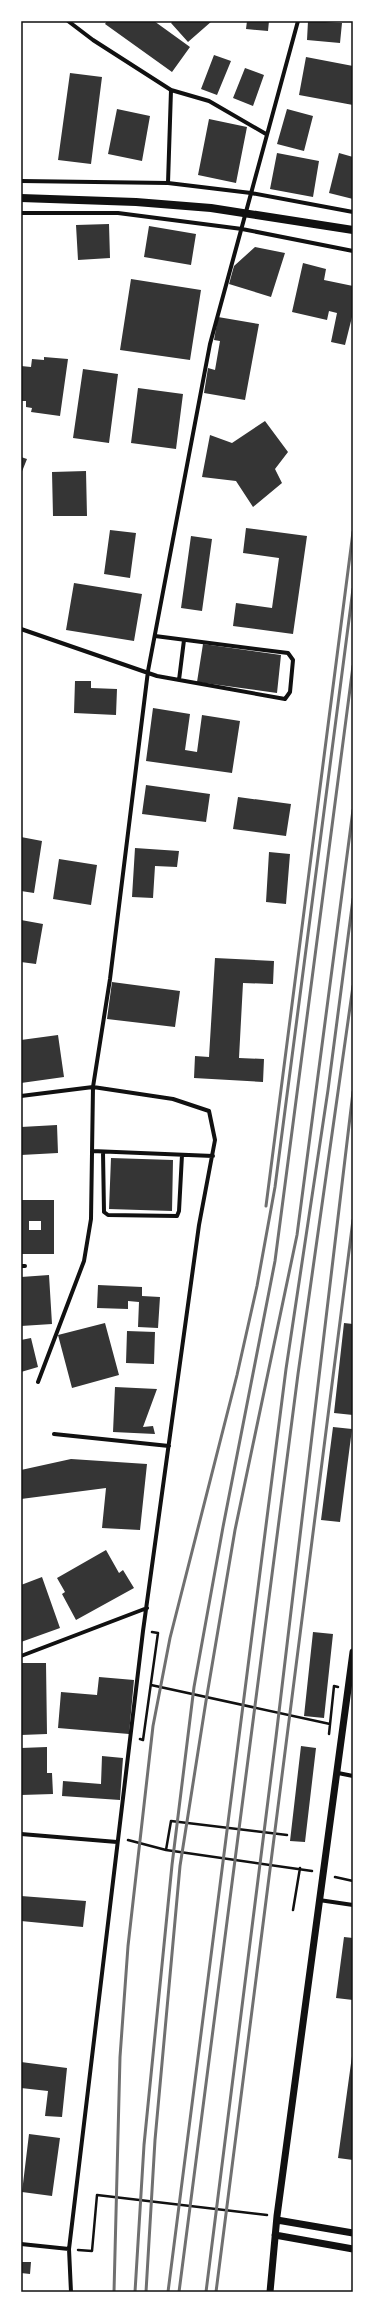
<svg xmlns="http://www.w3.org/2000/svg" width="374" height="2313" font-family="Manrope,sans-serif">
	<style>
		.building { fill: #353535; fill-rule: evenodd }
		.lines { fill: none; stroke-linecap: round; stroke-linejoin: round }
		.path { stroke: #111; stroke-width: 2.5 }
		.minor { stroke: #111; stroke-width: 4 }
		.tertiary { stroke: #111; stroke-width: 7 }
		.secondary { stroke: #111; stroke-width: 8 }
		.rail { stroke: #707070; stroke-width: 3 }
		.neatline { fill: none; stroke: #111; stroke-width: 1.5 }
	</style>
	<rect width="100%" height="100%" fill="#fff"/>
	<path class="building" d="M107,21H154L190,47L172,72L105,24Z
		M173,21H212L188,42L171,23Z
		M247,21H269L268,31L246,29Z
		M308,21L342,23L340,43L307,40Z
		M214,55L231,61L217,95L201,89Z
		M306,57L353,66V105L299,95Z
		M245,68L264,75L253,106L233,98Z
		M70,73L102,77L91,164L58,160Z
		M117,109L150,116L142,161L108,154Z
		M287,109L313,116L304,151L277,144Z
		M209,119L247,127L236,183L198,175Z
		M277,153L319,161L313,197L270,189Z
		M339,153L353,157V199L329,193Z
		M109,224L110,258L78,260L76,225Z
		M149,226L196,234L191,265L144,257Z
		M255,247L285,253L271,297L229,284L234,266Z
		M303,263L326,269L324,280L353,286V313L345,345L331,342L337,313L329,311L327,320L292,312Z
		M131,279L201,290L190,360L120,350Z
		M218,317L259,324L245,400L204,393L208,368L215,370L220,341L214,340Z
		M44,357L68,359L60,416L31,412L32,408L26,407V401H21V366L31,367L32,359L44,360Z
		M83,369L118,374L109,443L73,438Z
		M138,388L183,394L176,449L131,443Z
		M265,421L288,452L275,469L282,483L253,507L236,481L202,477L210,435L232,443Z
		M21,457L27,459L21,474Z
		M86,471L87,516H53L52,472Z
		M246,528L307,536L293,634L233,626L236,603L272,608L279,558L243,553Z
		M110,530L136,533L130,578L104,574Z
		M191,536L212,539L202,611L181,608Z
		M74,583L142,594L134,641L66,630Z
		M203,644L281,655L277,693L197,682Z
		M75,681H91V688L117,689L116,715L74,713Z
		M153,708L190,714L185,750L197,752L202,715L240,721L232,773L146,761Z
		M146,785L210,794L206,822L142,814Z
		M238,797L291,804L286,836L233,829Z
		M21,837L42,841L34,893L21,891Z
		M135,848L179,851L177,867L155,866L153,898L132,897Z
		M269,852L290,854L286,904L266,902Z
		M59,859L97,865L91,905L53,899Z
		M21,920L43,924L36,964L21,962Z
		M215,958L274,961L273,984L243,983L239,1058L264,1059L263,1082L194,1078L195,1056L209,1057Z
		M112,982L180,991L175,1027L107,1019Z
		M58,1035L64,1077L21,1083V1040Z
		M57,1125L58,1153L21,1155V1127Z
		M111,1158L173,1160L172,1211L109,1209Z
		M21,1200H54V1254H21ZM29,1221H41V1230H29Z
		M49,1275L52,1324L21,1326V1277Z
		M98,1285L142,1287V1296L160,1297L158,1328L138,1327L139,1302L128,1301V1309L97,1308Z
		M105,1323L119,1375L72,1388L58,1335Z
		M344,1323L353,1324V1415L334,1413Z
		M127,1331L155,1332L154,1364L126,1363Z
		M31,1338L38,1367L21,1372V1340Z
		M115,1387L157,1389L143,1427L153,1426L155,1434L113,1432Z
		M333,1427L352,1429L340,1522L321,1520Z
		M71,1459L147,1464L140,1530L102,1528L106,1488L21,1499V1470Z
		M106,1550L119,1573L123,1570L134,1588L76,1620L62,1594L65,1592L57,1578Z
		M42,1577L60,1628L21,1642V1585Z
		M313,1632L333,1634L324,1718L304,1716Z
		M21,1663H46L47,1734L21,1735Z
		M99,1677L134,1680L129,1734L58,1728L61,1692L97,1695Z
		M301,1746L316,1748L305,1842L290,1841Z
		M47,1747V1773H52L53,1794L21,1795V1748Z
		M102,1756L123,1758L120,1800L62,1796L63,1781L101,1784Z
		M21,1896L86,1901L83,1927L21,1921Z
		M344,1937L353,1938V2000L336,1998Z
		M352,2056H353V2160L338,2158Z
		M21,2062L67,2068L62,2117L45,2116L48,2091L21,2088Z
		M29,2134L60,2138L52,2196L22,2192Z
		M21,2262H31L30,2274L21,2273Z"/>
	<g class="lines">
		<path class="path" d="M151,1685L330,1724
			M329,1734L334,1686L338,1687
			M140,1739L143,1740L158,1633L152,1632
			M128,1840L166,1850L312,1871
			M166,1850L171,1821L287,1835
			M335,1877L353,1881
			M293,1910L300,1868
			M78,2250L92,2251L97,2195L267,2215"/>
		<path class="minor" d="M68,21L93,40L171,90L209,101L266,134
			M21,181L168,183L251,193L353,212
			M168,183L171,90
			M21,213H118L242,229L353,251
			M21,629L157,676L285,699L290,692L293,660L288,653L155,636
			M179,680L184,640
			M21,1096L93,1087L173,1099L209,1111L215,1140L199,1225L143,1631L69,2249L71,2292
			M92,1151L213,1156
			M103,1152L104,1212L108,1215L177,1216L179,1211L182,1155
			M21,1266H25
			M38,1382L84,1261L91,1219L93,1087L110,979L148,671L210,344L298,21
			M54,1434L169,1446
			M21,1656L147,1608
			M338,1773L353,1776
			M21,1834L117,1842
			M319,1900L353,1905
			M21,2244L69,2249"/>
		<path class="tertiary" d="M277,2220L353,2233
			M275,2235L353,2249
			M270,2292L277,2216L353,1652"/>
		<path class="secondary" d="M21,198L136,202L211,208L353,230"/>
		<path class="rail" d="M266,1206L353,532
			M114,2292L120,2057L128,1946L153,1726L170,1638L237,1375L257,1286L275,1187L353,589
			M135,2292L144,2145L172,1865L194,1687L223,1527L275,1261L353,666
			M146,2292L155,2140L180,1866L206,1701L235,1530L297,1235L353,810
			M168,2292L286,1369L328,1090L353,899
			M179,2292L298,1374L353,986
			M206,2292L276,1737L353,1092
			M216,2292L353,1220"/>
	</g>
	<rect width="374" height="2313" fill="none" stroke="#ffffff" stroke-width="44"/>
	<rect x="22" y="22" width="330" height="2269" class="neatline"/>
</svg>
